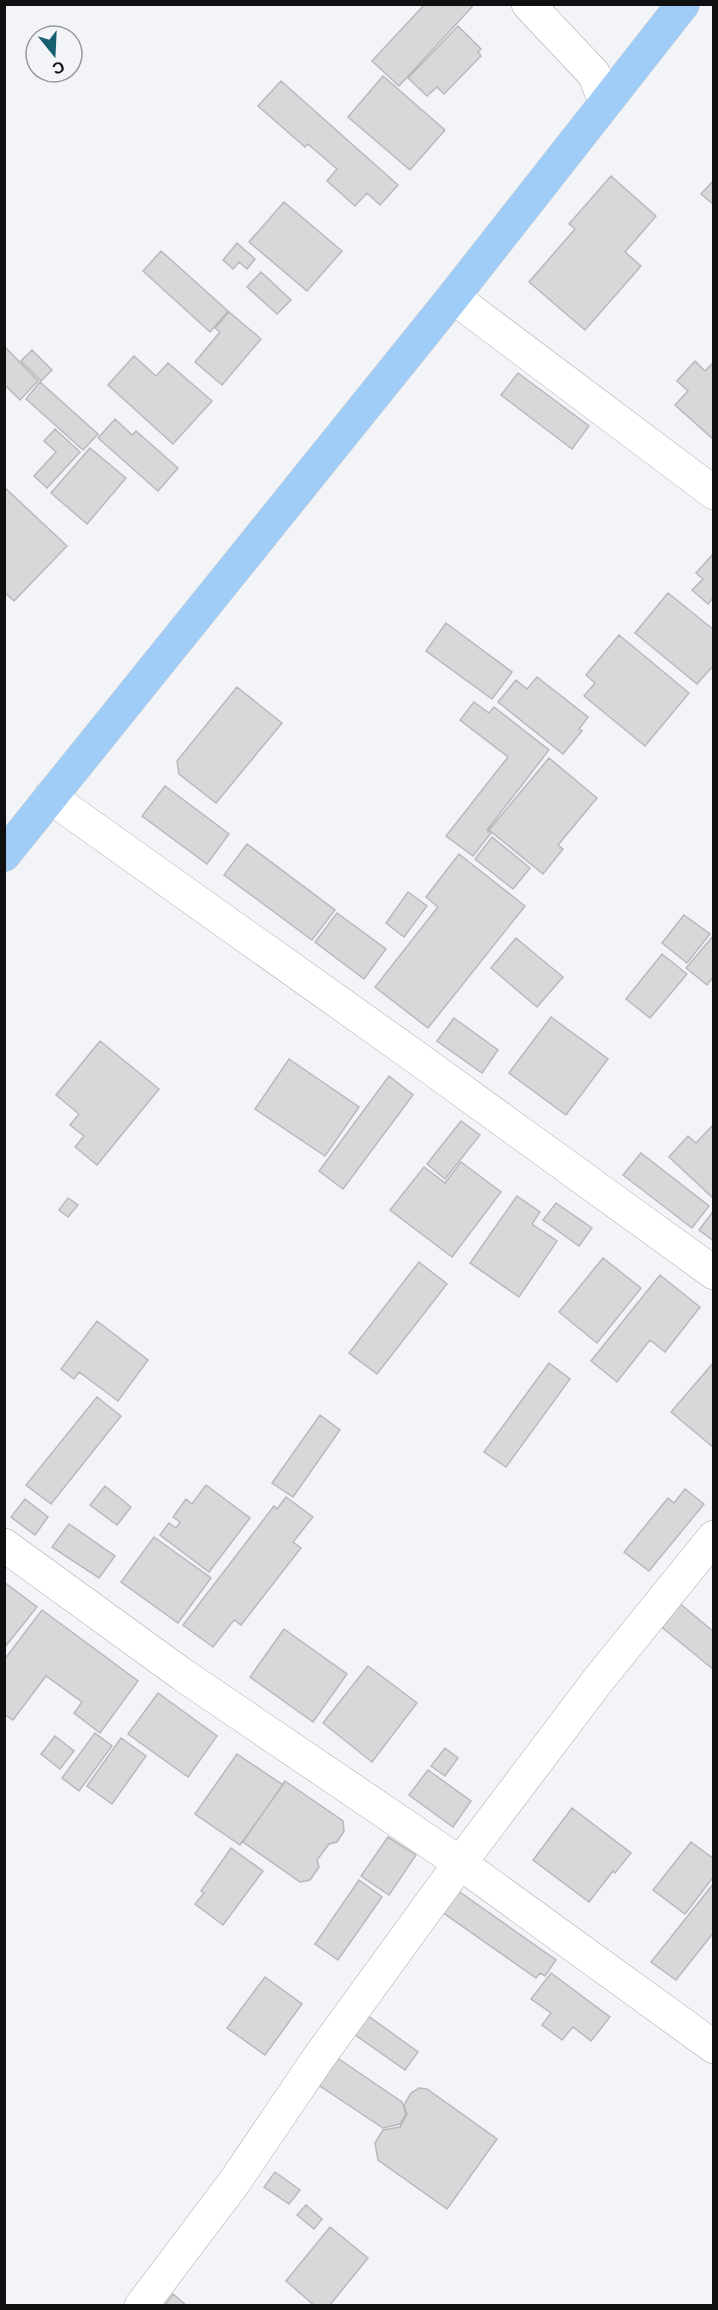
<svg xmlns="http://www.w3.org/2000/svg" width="718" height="2310" font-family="Arial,sans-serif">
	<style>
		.building { fill: #dad7db; stroke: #bab8bb; stroke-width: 1.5 }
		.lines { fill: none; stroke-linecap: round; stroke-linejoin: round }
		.minor-casing { stroke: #a8a9ad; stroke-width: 34 }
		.major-casing { stroke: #cfcfd0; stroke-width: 34 }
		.minor { stroke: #fff; stroke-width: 33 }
		.major { stroke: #9fcdf8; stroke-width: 33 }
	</style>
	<rect width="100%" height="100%" fill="#f3f4f8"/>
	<path class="building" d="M425,4H470L472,7L399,86L372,61Z
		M458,26L481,49L478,52L481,56L444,94L437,87L427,96L408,78Z
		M383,76L445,130L410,170L348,117Z
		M281,81L398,185L380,205L367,193L355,206L327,181L337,169L308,144L305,147L258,106Z
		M611,176L656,216L625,252L641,266L585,330L529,282L575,229L569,224Z
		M714,180V205L701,194Z
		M284,202L342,251L307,291L249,242Z
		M237,243L255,259L247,269L239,262L233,269L223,260Z
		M161,251L228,311L210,332L143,271Z
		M261,272L291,300L277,314L247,287Z
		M229,312L261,339L222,385L195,362L220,332L215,328Z
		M4,346L38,381L20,400L7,387L4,389Z
		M32,350L52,370L41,381L21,361Z
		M134,356L156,376L168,363L212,401L173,444L108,385Z
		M695,361L705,371L714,362V440L675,405L688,391L677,381Z
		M518,373L589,426L572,449L501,395Z
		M40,382L98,434L83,450L26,399Z
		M115,419L132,435L136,431L178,468L158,491L98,438Z
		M55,429L80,452L47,488L34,476L56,452L44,441Z
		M90,448L126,478L87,524L51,493Z
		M4,487L67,546L14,601L4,592Z
		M714,553V597L708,604L692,590L703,579L696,573Z
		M668,593L714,630V665L697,684L635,633Z
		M446,623L512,672L492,699L426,651Z
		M619,635L689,693L645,746L584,696L595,683L586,675Z
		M537,677L588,717L579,729L582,731L563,754L498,702L516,680L527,689Z
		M237,687L282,723L216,803L179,774L177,761Z
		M474,702L489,713L494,707L549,750L487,830L491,833L473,856L446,836L508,757L460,720Z
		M549,758L597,798L558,845L563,849L543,874L489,830Z
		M165,786L229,834L207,864L142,816Z
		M492,837L530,868L513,889L475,859Z
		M247,844L335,910L312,940L224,875Z
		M459,854L525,906L428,1028L375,987L438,907L426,897Z
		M408,892L427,906L404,937L386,923Z
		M337,913L386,949L364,979L315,942Z
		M684,915L710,934L687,963L662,943Z
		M714,935V976L707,985L686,968Z
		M516,938L563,977L537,1007L491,968Z
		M662,954L687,974L650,1018L626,999Z
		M551,1017L608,1059L566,1115L509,1073Z
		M454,1018L498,1050L482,1073L437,1041Z
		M100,1041L159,1089L97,1165L75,1147L84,1136L70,1125L79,1114L56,1095Z
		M289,1059L359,1107L325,1156L255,1109Z
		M389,1076L413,1095L343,1189L319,1171Z
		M461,1121L480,1135L445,1179L427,1164Z
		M714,1124V1199L669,1157L688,1136L696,1143Z
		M641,1153L709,1206L692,1228L623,1175Z
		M461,1162L501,1192L452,1257L390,1210L424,1167L445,1183Z
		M517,1196L540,1212L532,1224L557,1241L519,1297L470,1263Z
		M68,1198L78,1205L68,1217L59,1210Z
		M556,1203L592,1228L579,1246L543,1220Z
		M714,1210V1241L699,1230Z
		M603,1258L641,1288L597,1343L559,1312Z
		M419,1262L447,1284L377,1374L349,1353Z
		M660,1275L700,1307L665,1352L650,1340L617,1382L591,1361Z
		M97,1321L148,1360L118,1401L79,1372L74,1379L61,1369Z
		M714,1362V1448L671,1412Z
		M549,1363L570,1379L506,1467L484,1452Z
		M97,1397L121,1416L51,1504L26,1485Z
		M320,1415L340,1430L293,1497L272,1483Z
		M206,1485L250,1518L209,1572L160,1535L169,1523L176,1528L180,1522L173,1517L186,1499L192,1504Z
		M105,1486L131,1507L117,1525L90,1505Z
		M685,1489L704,1504L649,1571L624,1552L668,1498L674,1503Z
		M286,1497L313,1517L293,1542L301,1548L241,1625L234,1620L213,1647L183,1625L274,1506L277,1509Z
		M25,1499L48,1517L35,1535L11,1517Z
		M69,1524L115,1556L99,1578L52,1547Z
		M154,1537L211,1578L178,1623L121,1582Z
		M4,1582L37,1607L4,1648Z
		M672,1597L714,1632V1670L653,1620Z
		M42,1610L138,1681L100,1733L74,1713L82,1702L46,1676L13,1720L4,1714V1660Z
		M284,1629L347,1674L313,1722L250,1677Z
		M368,1666L417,1703L372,1762L323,1723Z
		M158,1693L217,1736L188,1777L128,1734Z
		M95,1733L112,1746L79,1791L62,1778Z
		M55,1736L74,1751L60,1769L41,1754Z
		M121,1738L146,1756L112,1804L87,1786Z
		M445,1748L458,1758L445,1776L431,1766Z
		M237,1754L283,1785L240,1845L195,1814Z
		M428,1770L471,1801L453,1827L409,1795Z
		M285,1781L343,1821L344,1831L337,1842L329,1844L317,1860L319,1867L310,1880L300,1882L243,1842Z
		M572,1808L631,1853L615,1873L613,1871L589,1902L533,1860Z
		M388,1837L416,1855L389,1895L361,1876Z
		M691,1842L714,1859V1876L685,1914L653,1890Z
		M231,1848L263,1871L223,1925L195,1904L204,1893L201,1891Z
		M359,1880L382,1897L338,1960L315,1944Z
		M714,1883V1932L676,1980L651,1962Z
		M457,1890L556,1960L545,1976L540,1973L536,1978L442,1912Z
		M551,1973L610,2017L591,2041L573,2027L562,2040L542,2025L551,2013L531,1999Z
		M265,1977L302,2004L265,2055L227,2028Z
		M367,2015L418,2052L405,2070L354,2034Z
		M336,2057L402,2102L406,2114L400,2124L383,2128L317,2084Z
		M419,2088L427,2089L497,2139L447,2209L378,2160L375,2143L383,2130L400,2127L407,2114L404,2105L411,2093Z
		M275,2172L300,2190L289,2204L264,2187Z
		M306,2205L322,2219L314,2229L297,2215Z
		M330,2227L368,2258L329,2306H315L286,2281Z
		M173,2294L187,2306H164Z"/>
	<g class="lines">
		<defs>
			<path id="minor" d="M528,4L594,74L605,102
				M453,297L714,493
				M50,797L417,1058L714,1273
				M4,1545L183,1675L460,1863L714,2047
				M141,2306L233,2184L317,2060L460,1863L599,1679L714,1537"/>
			<path id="major" d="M4,855L453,297L683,4"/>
		</defs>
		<use href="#minor" class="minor-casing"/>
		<use href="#major" class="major-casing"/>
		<use href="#minor" class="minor"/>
		<use href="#major" class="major"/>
	</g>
	<rect width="718" height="2310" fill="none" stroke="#101012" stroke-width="12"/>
	<g transform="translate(54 54) rotate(162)"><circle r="28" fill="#f3f4f8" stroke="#98999c" stroke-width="1.5"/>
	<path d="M0-4.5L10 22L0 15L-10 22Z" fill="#17606f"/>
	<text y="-9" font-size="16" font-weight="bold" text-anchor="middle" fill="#101012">С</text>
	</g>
</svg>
